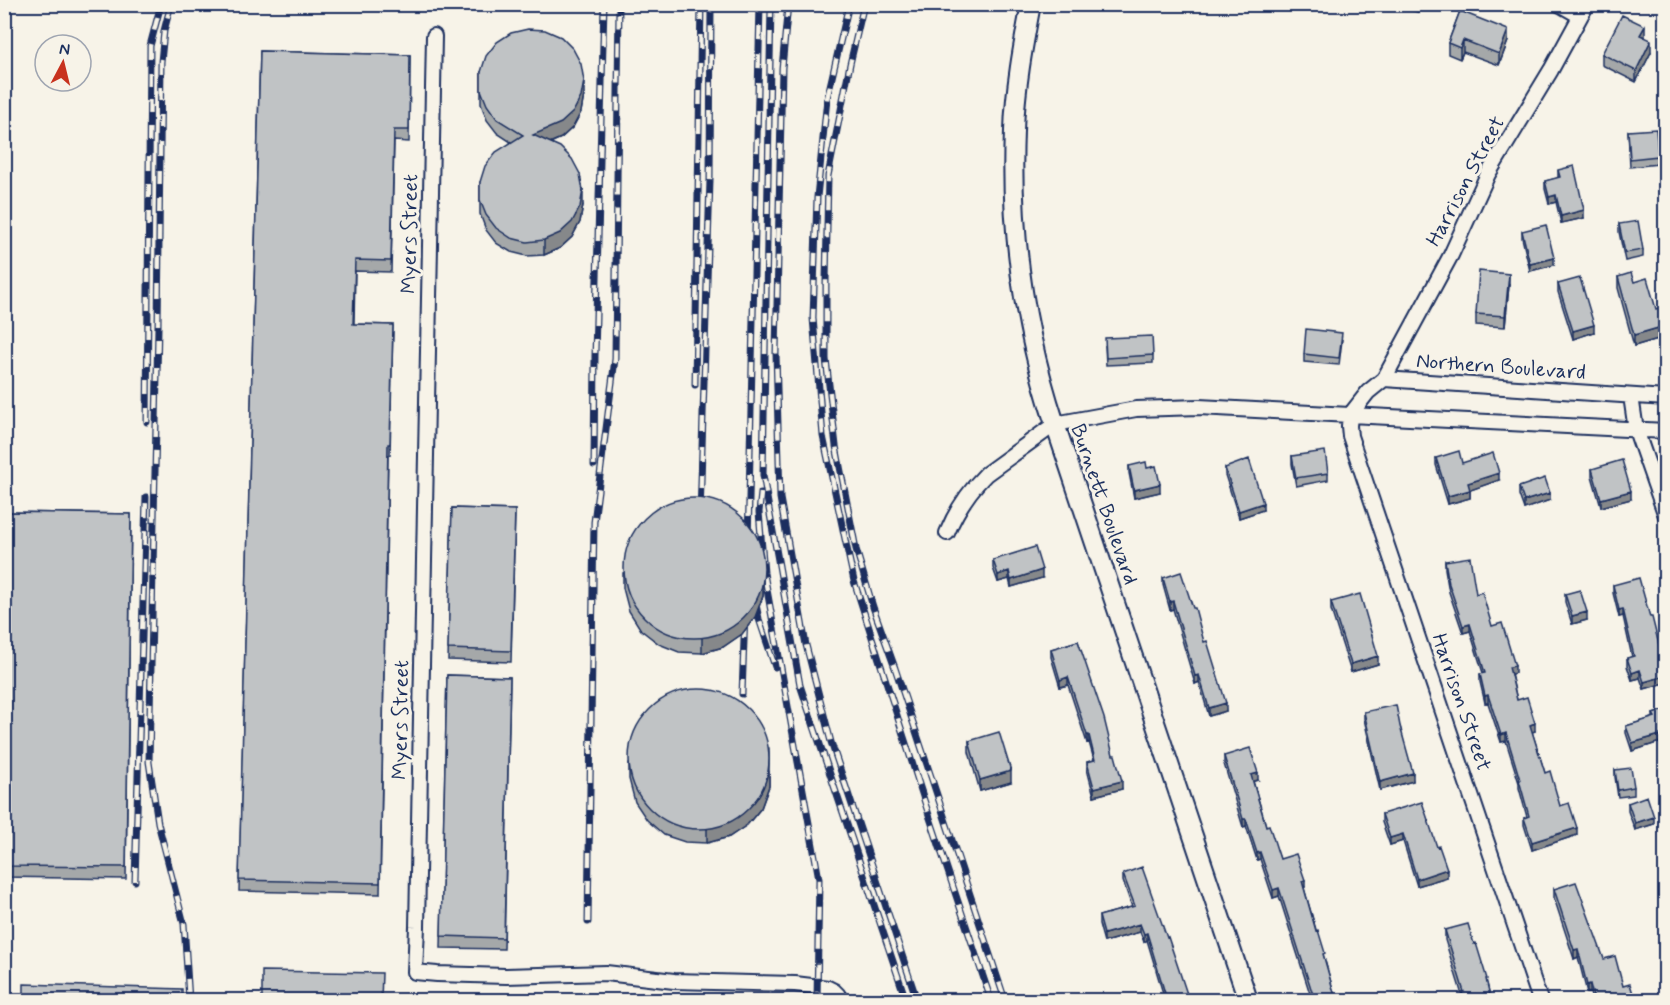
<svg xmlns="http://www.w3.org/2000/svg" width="1670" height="1005" font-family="Mynerve,sans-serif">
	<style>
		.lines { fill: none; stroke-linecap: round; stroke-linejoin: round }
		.street-casing { stroke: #1b2f5e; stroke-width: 18 }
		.secondary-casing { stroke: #1b2f5e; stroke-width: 22 }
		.street { stroke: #f7f3e8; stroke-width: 14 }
		.secondary { stroke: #f7f3e8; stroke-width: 18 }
		.rail-casing { stroke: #1b2f5e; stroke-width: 7 }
		.rail { stroke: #f7f3e8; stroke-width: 4.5; stroke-dasharray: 14; stroke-linecap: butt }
		.wall { fill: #a5a8a9; stroke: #1b2f5e; stroke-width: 1.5 }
		.shaded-wall { fill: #86888a; stroke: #1b2f5e; stroke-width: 1.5 }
		.building { fill: #c0c3c5; stroke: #1b2f5e; stroke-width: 1.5 }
		.labels { text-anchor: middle; stroke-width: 6; stroke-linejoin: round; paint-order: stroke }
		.street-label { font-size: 21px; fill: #1b2f5e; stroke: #f7f3e8 }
	</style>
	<rect width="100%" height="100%" fill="#f7f3e8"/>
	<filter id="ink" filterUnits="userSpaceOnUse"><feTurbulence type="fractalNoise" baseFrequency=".0167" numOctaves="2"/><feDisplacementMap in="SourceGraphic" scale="12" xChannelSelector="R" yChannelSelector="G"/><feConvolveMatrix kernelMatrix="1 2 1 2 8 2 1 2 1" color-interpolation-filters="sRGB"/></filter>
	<g filter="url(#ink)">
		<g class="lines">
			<defs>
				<path id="street" d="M1559,4L1580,16
					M434,36L417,927L415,972L437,974L506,976L606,973L674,981L795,984L828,988L834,991L838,995V1000
					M1384,379L1451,255L1488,174L1551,70L1587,4
					M1631,396L1636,430L1666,516
					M947,533C956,511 969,491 986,474L1055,424L1136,409L1199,407L1350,415L1368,392L1384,379L1666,398
					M1540,1000L1350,436L1349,426L1350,415L1666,431"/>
				<path id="secondary" d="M1031,4C1023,46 1015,89 1014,131C1010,231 1024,330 1055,424L1248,1000"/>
			</defs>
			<use href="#street" class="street-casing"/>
			<use href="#secondary" class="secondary-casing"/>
			<use href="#street" class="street"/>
			<use href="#secondary" class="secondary"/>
			<defs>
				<path id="rail" d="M171,4L164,31L161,62L158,327L149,762L158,823L184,924L189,1000
					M771,4L763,475L800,685L906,1000
					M788,4L782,68L776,353L780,498L806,645L831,742L917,1000
					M849,4L827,99L817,197L813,318L823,436L854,581L926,806L991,1000
					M864,4L850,64L828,176L826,282V359L836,446L856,549L873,607L895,668L1005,1000
					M695,385L701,4
					M147,422L150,46L161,4
					M594,465L595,356L604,4
					M761,493L759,512L764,573L819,879L817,1000
					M700,516L710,180L711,4
					M748,544L760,4
					M754,595L759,619L775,667
					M742,694L745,613
					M135,881L146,497
					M588,922L594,522L615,359L619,4"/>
			</defs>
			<use href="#rail" class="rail-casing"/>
			<use href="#rail" class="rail"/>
		</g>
		<path class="wall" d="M1244,4H1296V8Z
			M1320,4H1339V6Z
			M1390,4H1420L1418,12L1390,5Z
			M1460,11L1508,41L1499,65L1463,52L1460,59L1448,54V43Z
			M1645,37L1651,52L1636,82L1602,65V54Z
			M260,51L410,55L409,142L394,141L391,272L355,271L354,324L393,325L390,455H388L380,894L239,891Z
			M481,72L584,95L581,112L573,127L561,138L550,143L583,205L580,222L572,237L560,248L544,255L527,256L511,252L496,243L486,230L480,214V182L511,142L497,133L487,120L481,104Z
			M1628,131L1658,156V164L1630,167Z
			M1558,170L1584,218L1561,223L1556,202L1549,204L1545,189V181L1558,178Z
			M1619,224L1643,250V257L1625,261L1619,232Z
			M1522,231L1554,265L1530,271L1522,238Z
			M1618,277L1634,282L1656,309L1665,318V337L1634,346L1618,288Z
			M1558,284L1594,332L1573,339L1558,292Z
			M1509,285L1505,327L1476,325V314Z
			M1342,340L1339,365L1304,362V354Z
			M1105,346L1153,355V363L1106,365Z
			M1292,456L1328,473V480L1296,486L1292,464Z
			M1436,458L1462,463L1499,480L1470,490V498L1448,504L1436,465Z
			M1129,466L1147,468L1160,492L1134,498L1129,473Z
			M1225,468L1263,510L1239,518L1225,475Z
			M1592,469L1631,499L1601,507L1592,476Z
			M1519,487L1550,500L1524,509L1519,495Z
			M452,508L515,510L511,662L448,660Z
			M4,512L131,514L126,879L4,877Z
			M763,557V596L755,617L742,634L723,647L702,653L679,652L659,644L641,630L629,611L623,588V573Z
			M993,560L1042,578L1011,587L1009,579L998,582L993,568Z
			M1445,561L1476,594L1515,673L1511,674L1517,700L1535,731L1532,732L1545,773L1560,806L1577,835L1532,850L1524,825V818L1527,817L1519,788V783L1506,741L1501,742L1488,703H1485L1480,682V674L1483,673L1470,631L1463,633L1449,592L1445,569Z
			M1163,578L1204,642L1226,711L1209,716L1199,682L1195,684L1173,609L1170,610L1163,585Z
			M1613,585L1650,617L1660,649L1665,656V683L1644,689L1640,678L1632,680L1627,666V658L1632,657L1623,616L1619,617L1613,593Z
			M1565,594L1587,620L1572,624L1565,602Z
			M1331,602L1378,664L1351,672L1331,610Z
			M1078,641L1122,789L1094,796L1087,769V762L1094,760L1089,742L1087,743L1068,685L1060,687L1051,657V649Z
			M447,675L510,677L504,949L441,948Z
			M1665,710V763L1660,742L1632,751L1626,733V726L1653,718V714Z
			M1364,712L1400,726L1413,781L1380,790L1364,719Z
			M969,741L1011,782L980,791L969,752Z
			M769,748V786L761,808L747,825L729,837L707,843L685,842L664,835L647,820L635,802L629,779V764Z
			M1224,756L1258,780L1253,781L1266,826L1280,859L1305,887L1304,888L1325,961L1336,1000H1312L1279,896L1273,898L1260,859L1257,860L1246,826L1243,827L1224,764Z
			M1615,770L1634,787V795L1618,797L1615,777Z
			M1628,803L1654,824L1635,830L1628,811Z
			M1382,814L1437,847L1447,877L1417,886L1403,841L1390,845L1382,822Z
			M1123,874L1189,1000H1165L1147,940L1144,942L1140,932L1104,942L1099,924V916L1132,907L1123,881Z
			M1554,889L1623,986L1635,1000H1592L1590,993H1587L1578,957L1574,959L1554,898Z
			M1445,930L1487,984L1491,1000H1462V995L1445,940Z"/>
		<path class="shaded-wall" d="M1645,26V37L1640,35Z
			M1508,30V41L1499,65V54Z
			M1463,40V52L1460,59V48Z
			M1651,40V52L1636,82V71Z
			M584,81V95L581,112L573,127L561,138L533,150V135Z
			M583,190V205L580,222L572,237L560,248L544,255V240Z
			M1556,195V202L1549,204V197Z
			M1584,210V218L1561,223V216Z
			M1554,258V265L1530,271V264Z
			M1509,274V285L1505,327V316Z
			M1594,325V332L1573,339V331Z
			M1665,326V337L1634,346V335Z
			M1499,473V480L1468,491V483Z
			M1160,484V492L1134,498V490Z
			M1470,490V498L1448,504V496Z
			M1631,491V499L1601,507V499Z
			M1550,493V500L1524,509V501Z
			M1263,503V510L1239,518V511Z
			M1042,570V578L1011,587V580Z
			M1009,571V579L998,582V575Z
			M763,581V596L755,617L742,634L723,647L702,653V638Z
			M1173,601V609L1170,610V602Z
			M1623,609V616L1619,617V610Z
			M1587,612V620L1572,624V616Z
			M1470,624V631L1463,633V626Z
			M1378,656V664L1351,672V664Z
			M1515,666V673L1509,675V667Z
			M1640,670V678L1632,680V673Z
			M1199,675V682L1195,684V676Z
			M1665,676V683L1644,689V682Z
			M1068,677V685L1060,687V680Z
			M1488,695V703H1485V696Z
			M1226,703V711L1209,716V708Z
			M1535,723V731L1530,733V725Z
			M1506,733V741L1501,742V735Z
			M1087,735H1089V742L1087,743Z
			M1660,735V742L1632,751V743Z
			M1011,771V782L980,791V780Z
			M769,772V786L761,808L747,825L729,837L707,843V829Z
			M1258,773V780L1251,782V775Z
			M1413,773V781L1380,790V782Z
			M1122,781V789L1094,796V788Z
			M1654,817V824L1635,830V823Z
			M1243,819H1246V826L1243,827Z
			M1577,828V835L1532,850V842Z
			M1403,834V841L1390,845V838Z
			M1260,852V859L1257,860V853Z
			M1447,869V877L1417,886V879Z
			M1305,880V887L1302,888V881Z
			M1279,888V896L1273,898V890Z
			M1140,924V932L1104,942V934Z
			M1147,933V940L1144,942V934Z
			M1578,949V957L1574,959V950Z
			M1590,984V993H1587V985Z"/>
		<path class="building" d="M1460,11L1508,30L1499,54L1463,40L1460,48L1448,43Z
			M1622,15L1645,26L1640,35L1651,40L1636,71L1602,54Z
			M528,29L545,30L561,37L573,49L581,64L584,81L581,97L573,112L561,123L533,135L560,147L572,159L580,174L583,190L580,207L572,222L560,233L544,240L527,242L511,238L496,228L486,215L480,200V182L485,166L496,152L523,135L497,119L487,105L481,90V72L486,56L497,42L511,33Z
			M260,51L410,55L409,130H394L391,261L355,260L353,324L393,325L390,444H388L380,883L239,880Z
			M1656,129L1658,156L1630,159L1628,131Z
			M1574,166L1584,210L1561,216L1556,195L1549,197L1545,181L1560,177L1558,170Z
			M1638,221L1643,250L1625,253L1619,224Z
			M1546,225L1554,258L1530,264L1522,231Z
			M1479,271L1509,274L1505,316L1476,314Z
			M1631,273L1634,282L1647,278L1656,309L1662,307L1665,318V326L1634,335L1618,277Z
			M1580,278L1594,325L1573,331L1558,284Z
			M1306,329L1342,333L1339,358L1304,354Z
			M1152,336L1153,355L1106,358L1105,338Z
			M1325,451L1328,473L1296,478L1292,456Z
			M1459,451L1462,463L1493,453L1499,473L1468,483L1470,490L1448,496L1436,458Z
			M1249,459L1263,503L1239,511L1225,468Z
			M1622,460L1631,491L1601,499L1592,469Z
			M1146,462L1147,468L1156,466L1160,484L1134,490L1129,466Z
			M1545,478L1550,493L1524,501L1519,487Z
			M624 568a70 70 0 1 1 140 0a70 70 0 1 1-140 0Z
			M452,508L515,510L511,651L448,649Z
			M4,512L131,514L126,867L4,866Z
			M1035,547L1042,570L1011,580L1009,571L998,575L993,560Z
			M1470,557L1476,594L1482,592L1492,626L1502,623L1515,666L1509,667L1517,700L1527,697L1535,723L1530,725L1545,773L1550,771L1560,806L1569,803L1577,828L1532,842L1524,818L1529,816L1519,780H1520L1506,733L1501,735L1488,695L1485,696L1480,674L1485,673L1470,624L1463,626L1449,584L1445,561Z
			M1181,572L1193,608H1195L1204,642L1207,641L1226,703L1209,708L1199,675L1195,676L1173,601L1170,602L1163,578Z
			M1639,578L1650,617H1652L1660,649L1663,648L1665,656V676L1644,682L1640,670L1632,673L1627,658L1634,656L1623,609L1619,610L1613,585Z
			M1580,590L1587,612L1572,616L1565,594Z
			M1360,594L1378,656L1351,664L1331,602Z
			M1078,641L1104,718L1113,755H1115L1122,781L1094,788L1087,762L1095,760L1089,735H1087L1068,677L1060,680L1051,649Z
			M447,675L510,677L504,938L441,936Z
			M629 759a70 70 0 1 1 140 0a70 70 0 1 1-140 0Z
			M1396,705L1400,726L1413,773L1380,782L1364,712Z
			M1665,710V755L1660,735L1632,743L1626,726L1655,717L1653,714Z
			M999,732L1011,771L980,780L969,741Z
			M1250,748L1258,773L1251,775L1266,826L1269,825L1280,859L1296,854L1305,880L1302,881L1316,931L1318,930L1325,953L1323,954L1336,1000H1317L1316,997L1314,998L1279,888L1273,890L1260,852L1257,853L1246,819H1243L1224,756Z
			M1631,768L1634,787L1618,790L1615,770Z
			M1647,796L1654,817L1635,823L1628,803Z
			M1422,802L1437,847L1439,846L1447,869L1417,879L1403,834L1390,838L1382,814Z
			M1142,867L1167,938L1168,937L1189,1000H1167L1147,933L1144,934L1140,924L1104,934L1099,916L1135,906L1123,874Z
			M1576,882L1604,959L1615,956L1623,986L1630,984L1635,1000H1594L1590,984L1587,985L1578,949L1574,950L1554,889Z
			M1468,924L1474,944L1476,943L1487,979H1486L1491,1000H1464L1462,992H1464L1445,930Z
			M262,971L382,973L381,1000H262Z
			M24,984L182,989V1000H24Z"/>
	</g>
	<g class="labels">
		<g class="street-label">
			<text transform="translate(1465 181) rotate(-62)" y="7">Harrison Street</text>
			<text transform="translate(409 234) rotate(-89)" y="7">Myers Street</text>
			<text transform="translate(1501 366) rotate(4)" y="7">Northern Boulevard</text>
			<text transform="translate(1105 504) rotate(71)" y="7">Burnett Boulevard</text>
			<text transform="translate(1462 702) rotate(71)" y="7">Harrison Street</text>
			<text transform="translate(400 720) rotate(-89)" y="7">Myers Street</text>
		</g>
	</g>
	<rect width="1670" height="1005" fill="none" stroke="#f7f3e8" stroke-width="24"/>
	<rect x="12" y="12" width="1646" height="981" fill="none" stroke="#1b2f5e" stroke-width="2" filter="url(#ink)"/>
	<g transform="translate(63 63) rotate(7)"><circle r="28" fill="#f7f3e8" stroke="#9fa5b1" stroke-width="1.5"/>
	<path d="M0-4.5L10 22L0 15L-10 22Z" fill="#c8321e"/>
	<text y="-9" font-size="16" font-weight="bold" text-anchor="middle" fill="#1b2f5e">N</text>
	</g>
</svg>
